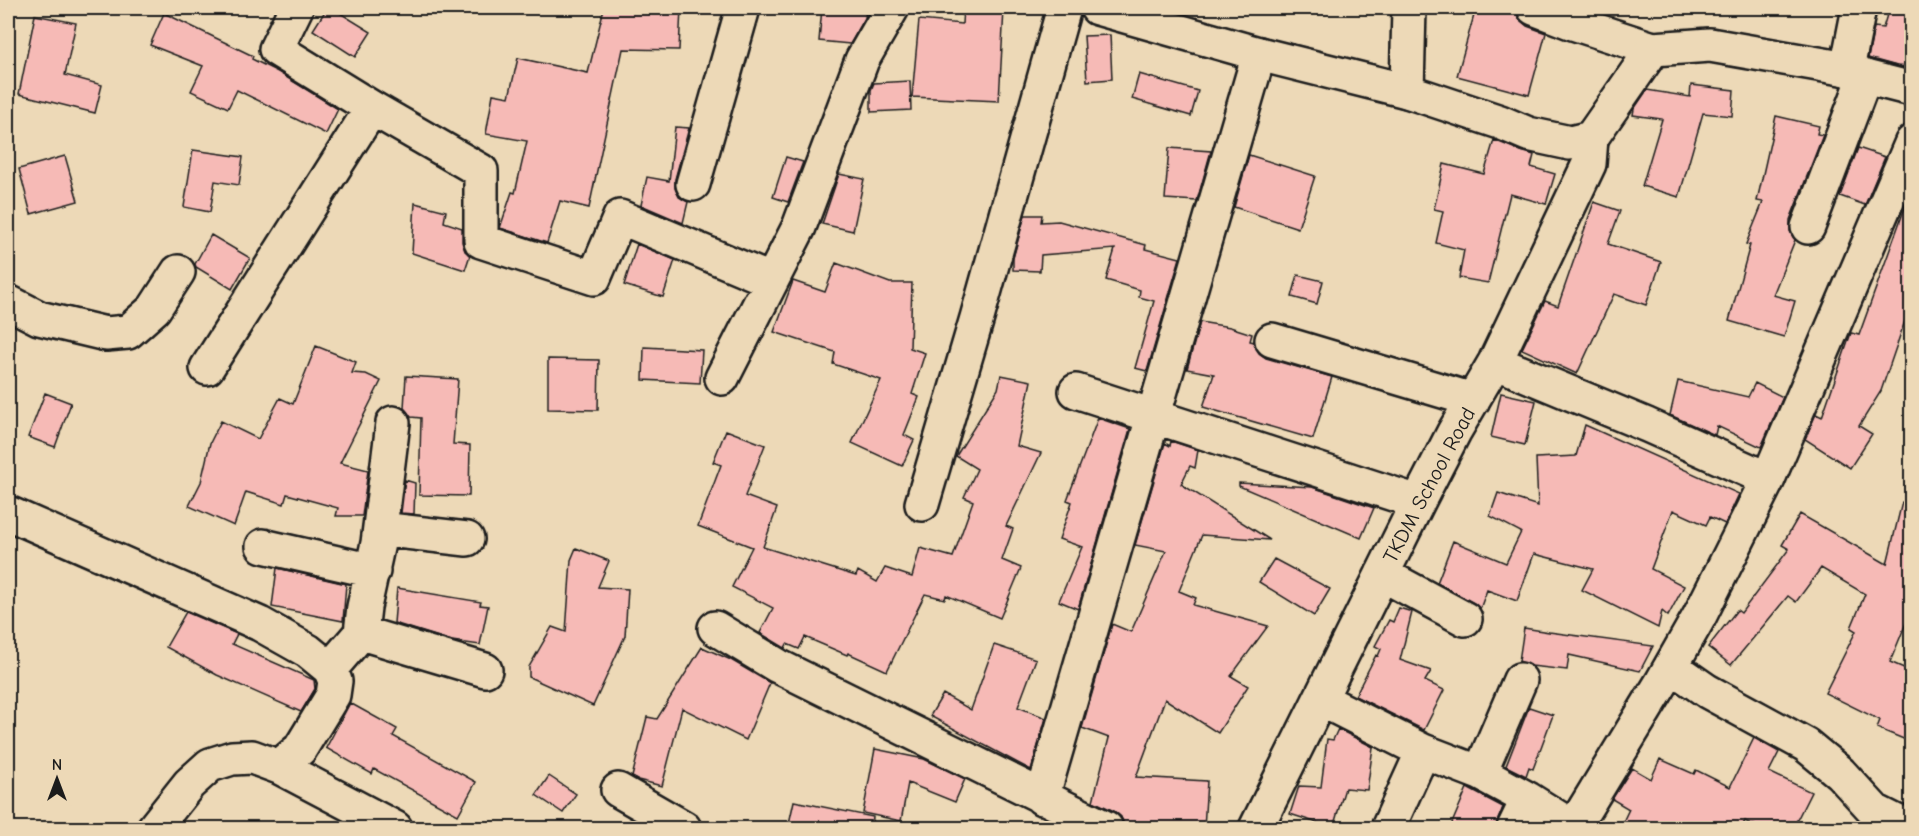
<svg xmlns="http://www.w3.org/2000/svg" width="1919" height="836" font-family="'Comic Neue',sans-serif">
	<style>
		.building { fill: #f6bab6; stroke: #1c1c1c; stroke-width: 1.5 }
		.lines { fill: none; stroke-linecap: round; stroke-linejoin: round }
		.street-casing { stroke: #1c1c1c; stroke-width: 38 }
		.secondary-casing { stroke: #1c1c1c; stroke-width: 38 }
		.street { stroke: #edd9b7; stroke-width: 33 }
		.secondary { stroke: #edd9b7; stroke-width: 33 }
		.labels { text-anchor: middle; stroke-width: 5; stroke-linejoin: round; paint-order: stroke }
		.street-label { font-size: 21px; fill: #1c1c1c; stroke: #edd9b7 }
	</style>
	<rect width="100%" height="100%" fill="#edd9b7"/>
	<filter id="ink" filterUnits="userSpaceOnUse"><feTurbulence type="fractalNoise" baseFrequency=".0167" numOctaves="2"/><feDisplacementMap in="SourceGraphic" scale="12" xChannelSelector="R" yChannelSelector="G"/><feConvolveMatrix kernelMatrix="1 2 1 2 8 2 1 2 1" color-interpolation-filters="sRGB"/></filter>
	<g filter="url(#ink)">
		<path class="building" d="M327,8H332L371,32L355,57L313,30Z
			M604,8H681L679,50L623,49L589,208L560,201L547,243L500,228L512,192L515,193L527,141L486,134L493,94L509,97L518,58L588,73Z
			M822,8H866L865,18L850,44L819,41Z
			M963,8L1004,9L999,101L912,97L919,20L962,24Z
			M1476,8H1516L1520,20L1527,26L1546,33L1529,95L1457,76Z
			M1889,8H1911V67L1897,66L1868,58L1874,27L1883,28Z
			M164,13L253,56L252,59L278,72L338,109L326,134L237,90L228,108L191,91L203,66L150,45Z
			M35,15L76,23L65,75L102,85L95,113L19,94Z
			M1110,35L1112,79L1087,81L1084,36Z
			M1139,74L1198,91L1191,116L1132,99Z
			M910,81L911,110L871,112V90L874,83Z
			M1691,85L1734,90L1732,116L1703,113L1679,197L1642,186L1662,119L1633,115L1634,109L1647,90L1690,97Z
			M1776,116L1819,126L1817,134L1823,135L1790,220V231L1795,240L1773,295L1795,301L1784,337L1729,321L1750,245L1746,244L1763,202L1757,201Z
			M675,127L689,128L675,179V188L679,197L688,202L683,223L641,205L647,177L669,181Z
			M1494,140L1521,151L1534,155L1531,167L1555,174L1546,204L1510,194L1488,283L1459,278L1464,250L1436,243L1443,211L1434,209L1444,164L1484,174Z
			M1169,148L1211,151L1197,201L1165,199Z
			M1858,148L1885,157L1865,205L1840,196Z
			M193,150L243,157L239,185L215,181L210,212L184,207Z
			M1249,155L1315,176L1298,228L1234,207Z
			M65,156L78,201L31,214L19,169Z
			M786,157L803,162L788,202L773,197Z
			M839,174L864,179L853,231L822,224Z
			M1911,191V320L1906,318L1881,391L1859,426L1872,434L1850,468L1805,439L1816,414L1822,417L1851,333L1859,335Z
			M1594,202L1620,211L1608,244L1661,262L1646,305L1614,294L1577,374L1522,349L1545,301L1558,306Z
			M415,203L446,211L444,222L462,228V242L465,251L470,255L465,270L412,253Z
			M1025,215H1042L1041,222L1059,221L1146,245L1145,249L1180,258L1147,371L1135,368L1154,301L1139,297L1140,290L1106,280L1115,249L1041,255L1040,271L1013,270V258Z
			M211,235L250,258L232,289L196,267L195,264Z
			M637,244L675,260L663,297L624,285Z
			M836,263L890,283H912L910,348L925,353L912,394L919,397L904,435L914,440L902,466L852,443L881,380L833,364L835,352L774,332L793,281L825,292Z
			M1298,275L1323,281L1317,304L1292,297Z
			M1200,322L1230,327L1252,334L1250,341L1254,342L1259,353L1266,358L1332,377L1313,439L1203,407L1214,374L1187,369Z
			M316,346L356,362L352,373L366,374L381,381L340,463L368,470L362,516H336L338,508L287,494L284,504L246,492L234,526L189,506L201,482L210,443L221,421L258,439L280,398L293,404Z
			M644,347L702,350L700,383L643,380Z
			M548,359L599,360L598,410L548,409Z
			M1001,375L1031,381L1017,446L1041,453L1006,526L1013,529L1002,560L1021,568L1000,618L946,595L945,599L925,594L887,671L848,653L847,655L805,637L799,649L787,644L785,648L760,633L773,608L732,587L752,547L698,526L721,465L713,462L726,430L765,445L745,496L777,508L763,547L856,576L858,571L877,582L885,568L912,577L920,548L953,557L973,501L964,497L977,469L956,456L998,389Z
			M406,376L458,379L453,444L470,445L469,496L419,495L421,418L411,417L404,408Z
			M1678,381L1748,397L1755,383L1783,397L1761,447L1717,426L1715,435L1670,415Z
			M45,393L71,403L55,447L28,437Z
			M1501,393L1536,401L1525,445L1491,437Z
			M1098,418L1130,429L1078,609L1059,601L1082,547L1059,539L1072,502L1067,500Z
			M1585,425L1739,494L1725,524L1710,517L1706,525L1673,510L1651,569L1684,586L1668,616L1662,611L1658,628L1582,590L1593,569L1534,554L1517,601L1487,590L1480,609L1474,603L1437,583L1453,541L1506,563L1521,532L1490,516L1498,493L1538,506L1536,458L1576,456Z
			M1171,441L1198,450L1195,468L1190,466L1181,484L1270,540L1202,535L1179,591L1196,598L1193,605L1268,626L1231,676L1248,686L1218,733L1165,699L1136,777L1207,781L1204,828H1124L1121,817L1114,811L1093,801L1109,738L1082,728L1112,624L1131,632L1166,551L1135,545L1165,443L1170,446Z
			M405,480L415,483L414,514L401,513Z
			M1239,483L1312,487L1374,508L1361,538L1239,486Z
			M1902,502L1911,503V611L1890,662L1911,671V726L1906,740L1877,728L1880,720L1825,693L1856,631L1851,628L1865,594L1821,568L1796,602L1788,596L1731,665L1708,647L1737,610L1741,613L1789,549L1782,545L1800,514L1887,564Z
			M576,548L609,561L598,587L628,589L625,636L593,706L529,677V667L552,627L566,632L571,560Z
			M1274,559L1330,589L1314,616L1259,582Z
			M277,568L346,584L343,621L272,607Z
			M397,588L481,602L480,605L488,606L480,645L452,641L394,623Z
			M1399,608L1412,612L1400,660L1431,671L1425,681L1444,690L1424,730L1355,696L1376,655L1378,656L1381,649L1375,646L1389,620L1393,622Z
			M186,612L237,634L232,644L314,680L315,689L301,712L217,675L166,647Z
			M1524,628L1549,632L1653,646L1640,671L1569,655L1567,670L1531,666L1519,661Z
			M994,645L1036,659L1018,707L1046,718L1031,770L930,716L943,694L971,710Z
			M702,647L731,660L770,683L746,740L682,708L662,786L638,780L632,777L647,717L657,719Z
			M350,703L397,729L393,736L476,782L458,815L374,769L372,774L326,748Z
			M1529,707L1553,715L1533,769L1529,767L1526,776L1506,766Z
			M1338,729L1373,747L1367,790L1345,788L1333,828L1290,814L1299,786L1321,787L1327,739L1333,740Z
			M1754,738L1779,752L1769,772L1811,792L1793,828H1761L1745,821L1741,828H1620L1629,809L1612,799L1632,768L1651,779L1660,759L1694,774L1696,770L1730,787Z
			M875,749L924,759L965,779L955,802L908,783L901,821L863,813Z
			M549,776L576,794L563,813L536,795Z
			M1467,788L1503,807L1495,828H1450Z
			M794,801L873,817L872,828H788Z"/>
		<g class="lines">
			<defs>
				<path id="street" d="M296,8L276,49L372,108L481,171V241L594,278L620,217L770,280
					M1534,8L1573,23L1653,49
					M1847,69L1859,8
					M1407,91L1409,8
					M693,184L743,8
					M1808,227L1865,77
					M8,302L39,318L106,334L128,332L154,309L178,272
					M1272,340L1473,400
					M1495,362L1647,425L1768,479
					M207,368L372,108
					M722,378L799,227L862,60L892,8
					M1076,391L1418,502
					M922,504L977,318L1064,8
					M8,513L260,624L308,651L330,669L335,681L333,695L300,749L279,767
					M380,529L467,539
					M263,546L373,571
					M1382,574L1465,619
					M715,628L778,666L1106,828
					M361,633L485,670
					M1671,666L1707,691L1806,745L1840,773L1875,811L1899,823H1912
					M330,669L361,633L364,607L378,543L393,423
					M1322,700L1423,751L1480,773L1528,799L1574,828
					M1480,773L1520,680
					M618,790L684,828
					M1042,798L1259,54
					M154,828L189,784L210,765L232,758L252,757L279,767L395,828
					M1256,828L1418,502L1454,432L1495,362L1589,164L1591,138
					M1388,828L1423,751
					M1514,828L1528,799
					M1573,828L1662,682L1699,617L1768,479L1912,142"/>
				<path id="secondary" d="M1097,8L1259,54L1407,91L1500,122L1528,134L1570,143L1591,138L1653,49L1710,45L1847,69L1865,77L1912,89"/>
			</defs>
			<use href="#street" class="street-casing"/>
			<use href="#secondary" class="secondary-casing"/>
			<use href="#street" class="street"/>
			<use href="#secondary" class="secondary"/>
		</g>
	</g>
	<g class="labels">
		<g class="street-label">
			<text transform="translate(1429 485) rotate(-62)" y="7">TKDM School Road</text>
		</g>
	</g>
	<rect width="1919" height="836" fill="none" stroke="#edd9b7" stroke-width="30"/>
	<rect x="15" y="15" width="1889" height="806" fill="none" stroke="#1c1c1c" stroke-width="2" filter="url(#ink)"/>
	<g transform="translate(57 779)" stroke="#edd9b7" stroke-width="4.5" paint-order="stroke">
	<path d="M0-4.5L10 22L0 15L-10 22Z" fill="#1c1c1c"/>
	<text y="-9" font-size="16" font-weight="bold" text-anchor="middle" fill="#1c1c1c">N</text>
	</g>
</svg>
